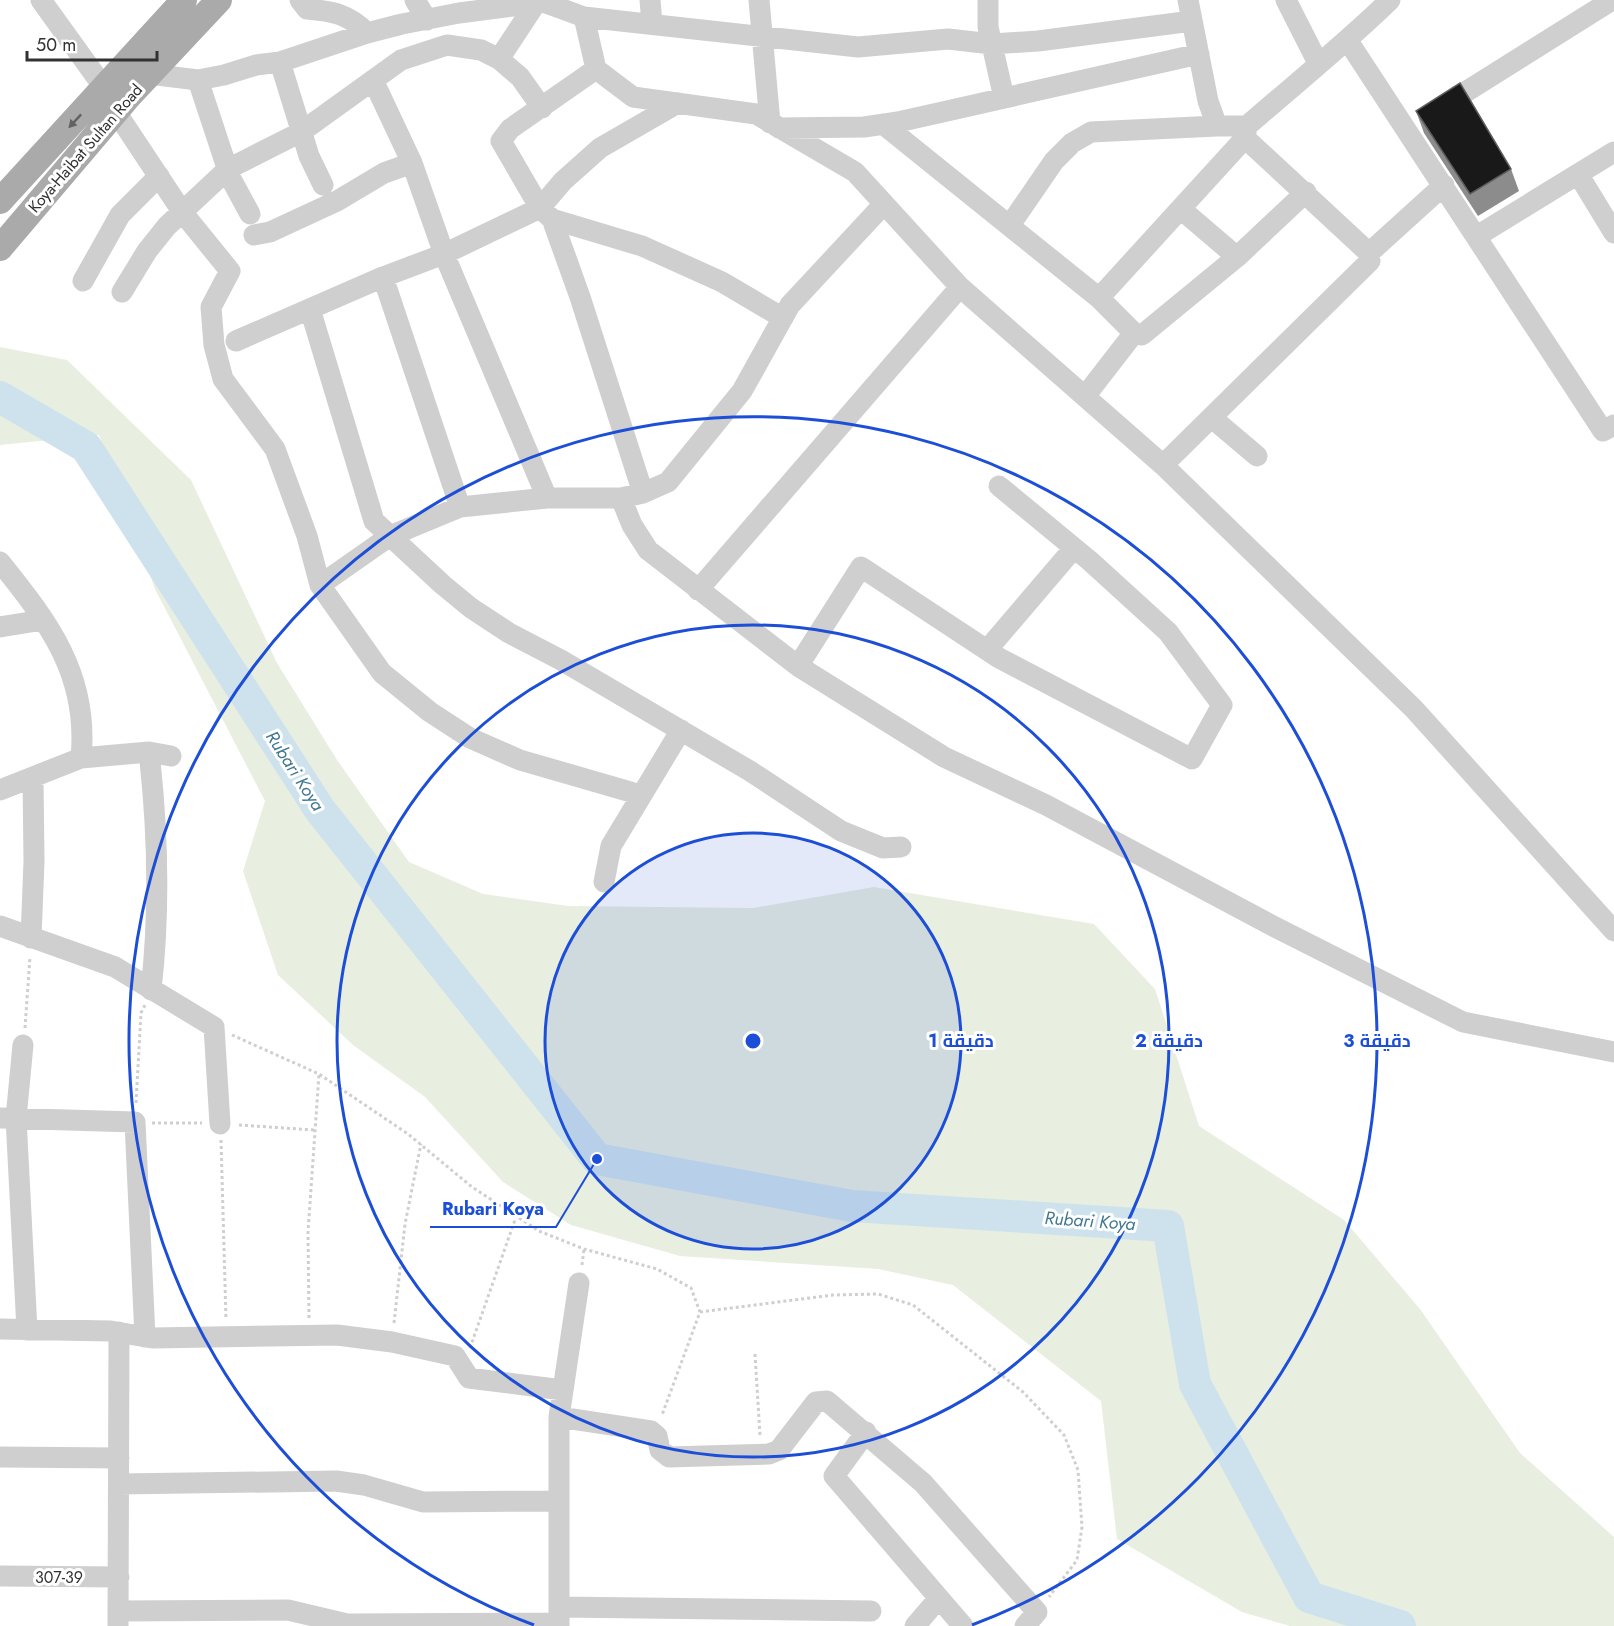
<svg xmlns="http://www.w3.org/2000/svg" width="1614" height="1626" font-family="Jost,Cairo,sans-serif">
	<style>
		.green { fill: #e8eee0 }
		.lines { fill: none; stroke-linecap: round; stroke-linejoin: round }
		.river { stroke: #cde2ed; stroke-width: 32 }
		.path { stroke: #cfcfcf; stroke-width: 3; stroke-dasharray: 3 3; stroke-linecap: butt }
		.minor { stroke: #cfcfcf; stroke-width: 21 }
		.major { stroke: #aaa; stroke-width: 26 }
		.wall { fill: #8c8c8c }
		.building { fill: #191919; stroke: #5e5e5e; stroke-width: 1.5 }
		.oneway { fill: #626262 }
		.ring { fill: none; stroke: #1d4ed8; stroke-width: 3 }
		.labels { text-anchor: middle; stroke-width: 6; stroke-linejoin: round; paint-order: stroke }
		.street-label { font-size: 16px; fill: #323232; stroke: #fff }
		.water-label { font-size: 18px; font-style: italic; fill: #407793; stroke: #fff }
		.centre { fill: #1d4ed8; stroke: #fff; stroke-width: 3 }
		.ring-label { font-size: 18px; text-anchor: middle; font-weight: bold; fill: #1d4ed8; stroke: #fff; stroke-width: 6; stroke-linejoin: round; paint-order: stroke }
		.leader { fill: none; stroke: #1d4ed8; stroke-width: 2 }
		.callout-dot { fill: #1d4ed8; stroke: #fff; stroke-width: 2 }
		.callout-label { font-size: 18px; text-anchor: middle; font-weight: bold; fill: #1d4ed8; stroke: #fff; stroke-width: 6; stroke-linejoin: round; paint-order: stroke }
	</style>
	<rect width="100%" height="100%" fill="#fff"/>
	<path class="green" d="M0,347L67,360L191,480L277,663L337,760L409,862L483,894L568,906L753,908L874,887L1094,924L1155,989L1199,1126L1344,1220L1420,1309L1520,1453L1614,1537V1626H1290L1242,1612L1117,1539L1101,1401L953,1285L878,1269L680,1256L571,1225L503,1182L425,1097L353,1045L278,975L243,871L265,801L155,589L99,435L0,445Z"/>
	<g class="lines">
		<path class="river" d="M0,397L86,447L320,810L597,1159L852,1206L1168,1226L1195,1384L1309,1597L1400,1626"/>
		<path class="path" d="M25,1028L30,957
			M232,1035L319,1074L408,1134L472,1187L539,1231L584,1249L657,1269L691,1288L700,1312L662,1415
			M136,1103L141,1013L145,1005
			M152,1123H202
			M239,1125L314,1130
			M221,1140L226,1320
			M582,1265L584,1249
			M700,1312L833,1295L878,1294L913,1305L1023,1392L1064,1435L1078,1470L1082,1527L1077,1560L1049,1597
			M309,1318L308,1232L319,1074
			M394,1323L405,1224L421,1144
			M470,1348L516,1217
			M755,1354L760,1435"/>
		<path class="minor" d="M41,0L105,89
			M300,0L307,9C332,11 349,14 367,33
			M415,0L427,20
			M650,0L652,24
			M759,0L770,123
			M988,0V27L1004,98
			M1188,0L1208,101L1217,126H1247
			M1286,0L1318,63
			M584,17L858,47L948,39L992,44L1038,41L1192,21
			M1348,41L1603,431L1614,425
			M499,59L520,77L542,108
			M280,62L309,156L323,185
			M596,69L510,129L501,141L540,208L552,219L580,297L643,493
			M149,74L198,80L224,75L256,65L280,62L367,33L402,24L459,13L543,2L584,17L596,69L633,97L756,114L855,172L960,287L1163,465L1414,709L1614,931
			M198,80L230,177L250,214
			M373,80L412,163L444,254L547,498
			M1440,108L1612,0
			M116,112L183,213L230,271L211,307L214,345L223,379L275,449L307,536L320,585L382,673L430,712L470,738L520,760L641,795
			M883,124L1099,298L1134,333L1142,335L1237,257L1306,192
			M779,128L864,127L898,122L1199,54
			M1578,174L1614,233
			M1182,210L1237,257
			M552,219L642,246L722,282L783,318
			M1010,225L1054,161L1072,143L1091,132L1217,126
			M254,235L270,232L337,201L384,173L412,163
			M1477,236L1614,152
			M1369,253L1444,185
			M383,277L460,507
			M83,281L120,215L159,176
			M122,292L147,251L167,226L228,169L301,132L401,60L447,45L481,50L499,59L536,3
			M1099,298L1245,138
			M310,309L374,521L443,585L471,608L509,633L561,660L750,771L841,831L883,848L901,847
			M236,341L383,277L444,254L540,208L563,181L600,148L678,103
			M1086,395L1134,333
			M1212,418L1257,456
			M1163,465L1370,261L1369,253L1245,138L1247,126C1295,84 1345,44 1390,0
			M621,498L632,525L648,550L798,666L944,757L1046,805L1273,926L1463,1022L1614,1052
			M0,562C49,623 89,675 81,758
			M320,585L390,536L460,507L547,498H621L643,493L668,482L742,391L790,305L884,204
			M698,590L960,287
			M0,627L43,620
			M987,650L1074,548
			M798,666L861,567L999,658L1192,759L1222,705L1168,632L1090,561L999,486
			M149,752C158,831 160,911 151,990
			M0,790L81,758L149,752L171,756
			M604,882L611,846L681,730
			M0,926L115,967L214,1027L220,1124
			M31,938L34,861L33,777
			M23,1045L16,1118L27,1330
			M0,1118L135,1122L145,1337
			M0,1329L111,1331L152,1338L337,1335L392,1342L455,1356L469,1378L563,1390
			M559,1417L651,1431L657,1436L660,1450L669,1457L769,1454L779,1450L816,1402L827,1401L923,1483L1037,1612L1025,1626
			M866,1432L834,1476L963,1626
			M0,1457L119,1458
			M119,1484L336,1481L364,1485L423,1502L558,1501
			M0,1576L119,1577
			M560,1607L871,1611
			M118,1611L288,1610L347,1624L559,1623
			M118,1626L119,1332
			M559,1626V1417L579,1283
			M915,1626L939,1598"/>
		<path class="major" d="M0,201L184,0
			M0,248L129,96L219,0"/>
	</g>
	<path class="wall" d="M1416,111L1511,169L1519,191L1478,216L1424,133Z"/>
	<path class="building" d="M1460,83L1511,169L1470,194L1416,111Z"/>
	<defs><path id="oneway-solid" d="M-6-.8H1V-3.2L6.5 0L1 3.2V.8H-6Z" transform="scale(1.5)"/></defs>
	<use class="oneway" href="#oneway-solid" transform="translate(75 121) rotate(133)"/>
	<circle cx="753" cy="1041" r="208" fill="#1d4ed8" fill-opacity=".12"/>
	<g class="ring">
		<circle cx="753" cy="1041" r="208"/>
		<circle cx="753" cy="1041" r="416"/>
		<path d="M534 1625A624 624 0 1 1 972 1625"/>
	</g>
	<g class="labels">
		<g class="street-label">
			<text transform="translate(85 148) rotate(-49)" y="6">Koya-Haibat Sultan Road</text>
			<text x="59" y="1583">307-39</text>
		</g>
		<g class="water-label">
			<text transform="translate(295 771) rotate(57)" y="6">Rubari Koya</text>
			<text transform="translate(1090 1221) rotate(4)" y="6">Rubari Koya</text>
		</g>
	</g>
	<circle cx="753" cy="1041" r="9" class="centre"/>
	<g class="ring-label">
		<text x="961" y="1047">1 دقيقة</text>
		<text x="1169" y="1047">2 دقيقة</text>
		<text x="1377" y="1047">3 دقيقة</text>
	</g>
	<path class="leader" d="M597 1159L556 1227H430"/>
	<circle class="callout-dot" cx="597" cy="1159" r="6"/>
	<g class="callout-label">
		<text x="493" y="1215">Rubari Koya</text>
	</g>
	<path d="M27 51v9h130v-9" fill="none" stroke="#323232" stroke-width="3"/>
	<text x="36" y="51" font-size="18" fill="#323232" stroke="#ffffff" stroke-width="4.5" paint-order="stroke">50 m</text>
</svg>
